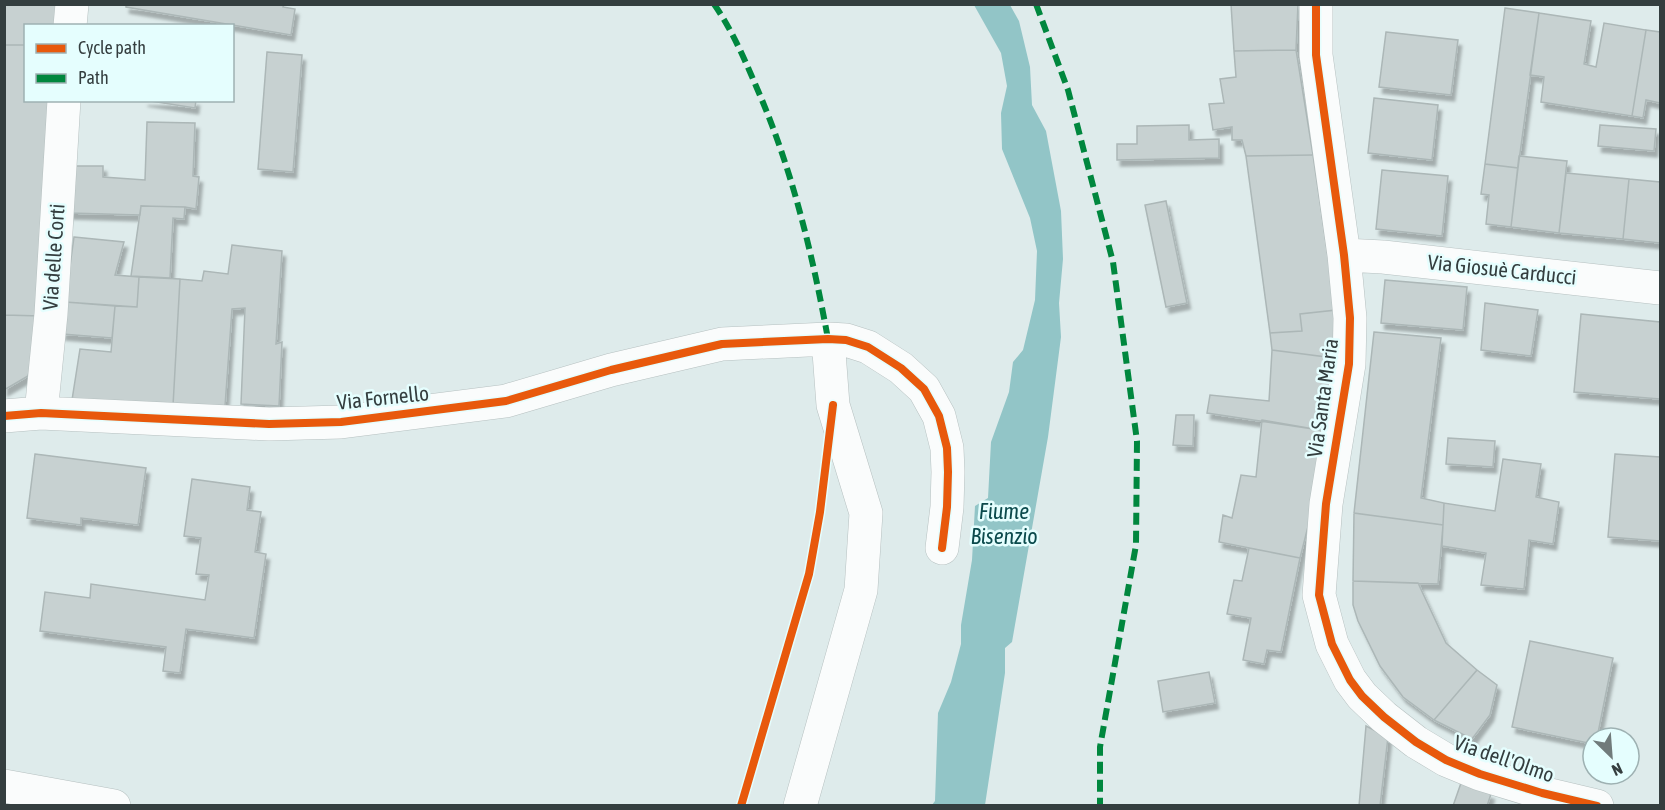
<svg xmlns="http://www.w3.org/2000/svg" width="1665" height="810" font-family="'Asap Condensed',sans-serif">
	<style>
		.water { fill: #92c5c7 }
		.building { fill: #c7d1d1; stroke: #acb7b7; stroke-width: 1.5; filter: url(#shadow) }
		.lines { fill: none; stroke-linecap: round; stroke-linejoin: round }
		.minor-casing { stroke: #b6c0c0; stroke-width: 34 }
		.minor { stroke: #fafcfc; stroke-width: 33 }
		.quiet { stroke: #00873e; stroke-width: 6; stroke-dasharray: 12 6; stroke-linecap: butt }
		.cycleway-casing { stroke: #e5fefe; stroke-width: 11 }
		.cycleway { stroke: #e8590c; stroke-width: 8 }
		.labels { text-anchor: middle; stroke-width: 5; stroke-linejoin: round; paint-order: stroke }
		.street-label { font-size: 21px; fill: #343e3f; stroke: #e5fefe }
		.water-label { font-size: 22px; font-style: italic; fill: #0b4a4c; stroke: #e5fefe }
	</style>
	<defs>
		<filter id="shadow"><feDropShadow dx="3.5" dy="6" stdDeviation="1.5" flood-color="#0004"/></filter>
	</defs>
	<rect width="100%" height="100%" fill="#deebeb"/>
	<path class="water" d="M974,5H1010L1019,21L1030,67L1032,105L1046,131L1061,211L1063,259L1059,303L1061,337L1048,437L1012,642L1005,648V673L985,805H932L935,801L938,713L951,682L961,644V625L972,560L975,506L988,498L991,442L1009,392L1013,362L1023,350L1035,300L1037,251L1030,218L1002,149L1001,113L1007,86L1001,53Z"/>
	<path class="building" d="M4,4H58L56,26H26V45H4Z
		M126,4H284L283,7L295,9L291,35L126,7Z
		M1231,4H1298L1296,50L1234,51Z
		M1505,8L1539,13L1518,168L1485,164Z
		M1539,13L1591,21L1584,64L1596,67L1604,23L1646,30L1632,116L1541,102L1544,77L1530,75Z
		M1646,30L1660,32V103L1646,100L1643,118L1632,116Z
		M1386,32L1458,40L1451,95L1379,87Z
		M4,45H26V100H52L41,316L4,315Z
		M1296,50L1313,155L1246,156L1242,140H1232V127L1213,130L1209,104L1224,103L1220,79L1236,77L1234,51Z
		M267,52L302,55L293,172L258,169Z
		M1374,98L1438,105L1432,160L1368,153Z
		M144,100H196L195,108Z
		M147,122L195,123L193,176L199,177L196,209L185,207L141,206L140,215L69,213L71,166H103V177L145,180Z
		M1189,125V140L1219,139V158L1117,160V144H1137V126Z
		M1600,125L1656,129L1654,151L1598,146Z
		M1313,155L1336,310L1300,314L1302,331L1270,333L1246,156Z
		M1519,156L1567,161L1559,233L1511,227Z
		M1485,164L1518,168L1511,227L1486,224L1489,195L1481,194Z
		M1382,170L1448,176L1442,236L1376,229Z
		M1566,173L1629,179L1623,239L1559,233Z
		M1629,179L1660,182V243L1623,239Z
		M1166,201L1187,303L1166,307L1145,205Z
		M141,206L185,207L184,219L173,218L170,278L131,276Z
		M74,237L124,242L115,275L139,277L137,307L65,302Z
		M232,245L282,251L276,344L282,342L279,406L241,404L245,308L232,309L225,406H173L180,279L202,281L204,271L228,274Z
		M139,277L180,279L173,406L72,400L80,349L111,352L115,306L137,307Z
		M1385,280L1467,287L1463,330L1381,323Z
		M65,302L115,306L112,338L62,334Z
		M1485,303L1538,310L1531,356L1481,350Z
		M1336,310L1334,358L1272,350L1270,333L1302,331L1300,314Z
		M1581,314L1660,322V399L1574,392Z
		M4,315L41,316L39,336L28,376L4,390Z
		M1374,332L1441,338L1421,498L1444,503L1443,525L1354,513Z
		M1272,350L1334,358L1332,432L1207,413L1210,395L1269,401Z
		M1176,415H1194L1193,446L1173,445Z
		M1262,420L1332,432L1300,558L1219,542L1223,515L1232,518L1241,475L1256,477Z
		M1448,438L1495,441L1493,467L1446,464Z
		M35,454L146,468L138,525L81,518V525L27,518Z
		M1615,454L1660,457V541L1608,537Z
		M1503,459L1541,464L1536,497L1559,502L1553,544L1529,540L1524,589L1481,585L1486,553L1442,546L1444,503L1495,511Z
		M192,479L250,487L247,510L261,512L255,552L266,554L254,638L186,629L180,673L163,671L166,647L40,631L45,592L90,598L91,584L205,600L209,575L196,574L201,538L184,536Z
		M1354,513L1443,525L1438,584L1353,581Z
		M1249,548L1300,558L1281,652L1267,650L1264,664L1243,660L1251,618L1227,614L1234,580L1242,581Z
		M1353,581L1418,583L1446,643L1477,670L1434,720L1403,697L1380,666L1358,621L1353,605Z
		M1530,641L1613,658L1597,738H1593V744L1512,727Z
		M1477,670L1497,685L1490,715L1472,739L1434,720Z
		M1209,672L1215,703L1163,712L1158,681Z
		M1366,726L1388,737L1380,806H1359Z
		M1461,783L1491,794L1487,806H1453Z"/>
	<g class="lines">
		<defs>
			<path id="minor" d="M1316,4V55L1344,255L1350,318L1349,364L1326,504L1319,595L1332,644L1350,680L1362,696L1384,717L1416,742L1446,760L1480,774L1542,793L1597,806
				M70,26L72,4
				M1344,255L1383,257L1660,288
				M41,413L51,314L64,100
				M4,416L41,413L269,424L341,422L506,401L611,370L722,344L828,339L846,340L868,347L901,368L924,389L939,416L947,448L948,472L947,507L942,548
				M4,786L114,806
				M800,806L861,590L866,513L833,405L828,339"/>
		</defs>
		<use href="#minor" class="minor-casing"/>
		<use href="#minor" class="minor"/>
		<path class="quiet" d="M714,4C732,30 744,58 756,86C792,168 812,252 828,339
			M1036,4L1068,90L1113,262L1137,441L1136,545L1100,747V806"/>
		<defs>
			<path id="cycleway" d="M1316,4V55L1344,255L1350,318L1349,364L1326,504L1319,595L1332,644L1350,680L1362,696L1384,717L1416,742L1446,760L1480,774L1542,793L1597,806
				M4,416L41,413L269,424L341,422L506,401L611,370L722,344L828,339L846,340L868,347L901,368L924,389L939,416L947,448L948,472L947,507L942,548
				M741,806L809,574L820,512L833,405"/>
		</defs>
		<use href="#cycleway" class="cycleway-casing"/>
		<use href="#cycleway" class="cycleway"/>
	</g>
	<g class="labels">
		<g class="street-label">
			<text transform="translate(54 257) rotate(-86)" y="7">Via delle Corti</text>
			<text transform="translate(1502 270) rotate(6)" y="7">Via Giosuè Carducci</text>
			<text transform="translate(383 398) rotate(-6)" y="7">Via Fornello</text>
			<text transform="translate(1323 398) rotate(-82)" y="7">Via Santa Maria</text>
			<text transform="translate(1504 759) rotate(19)" y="7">Via dell'Olmo</text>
		</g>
		<g class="water-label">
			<text x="1004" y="519">Fiume<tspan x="1004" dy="25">Bisenzio</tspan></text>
		</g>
	</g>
	<rect width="1665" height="810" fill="none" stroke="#343e3f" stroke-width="12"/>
	<rect x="24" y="24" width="210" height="78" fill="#e5fefe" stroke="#9eb1b2" stroke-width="1.5"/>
	<rect x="36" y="44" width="30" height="9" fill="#e8590c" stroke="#9eb1b2" stroke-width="1.5"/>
	<text x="78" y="54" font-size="18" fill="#343e3f">Cycle path</text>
	<rect x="36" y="74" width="30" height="9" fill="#00873e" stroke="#9eb1b2" stroke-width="1.5"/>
	<text x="78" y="84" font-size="18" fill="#343e3f">Path</text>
	<g transform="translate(1611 756) rotate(155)"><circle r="28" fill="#e5fefe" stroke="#9eb1b2" stroke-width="1.5"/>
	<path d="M0-4.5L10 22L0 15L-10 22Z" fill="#707b7b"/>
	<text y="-9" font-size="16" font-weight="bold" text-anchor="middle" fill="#343e3f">N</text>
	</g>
</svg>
